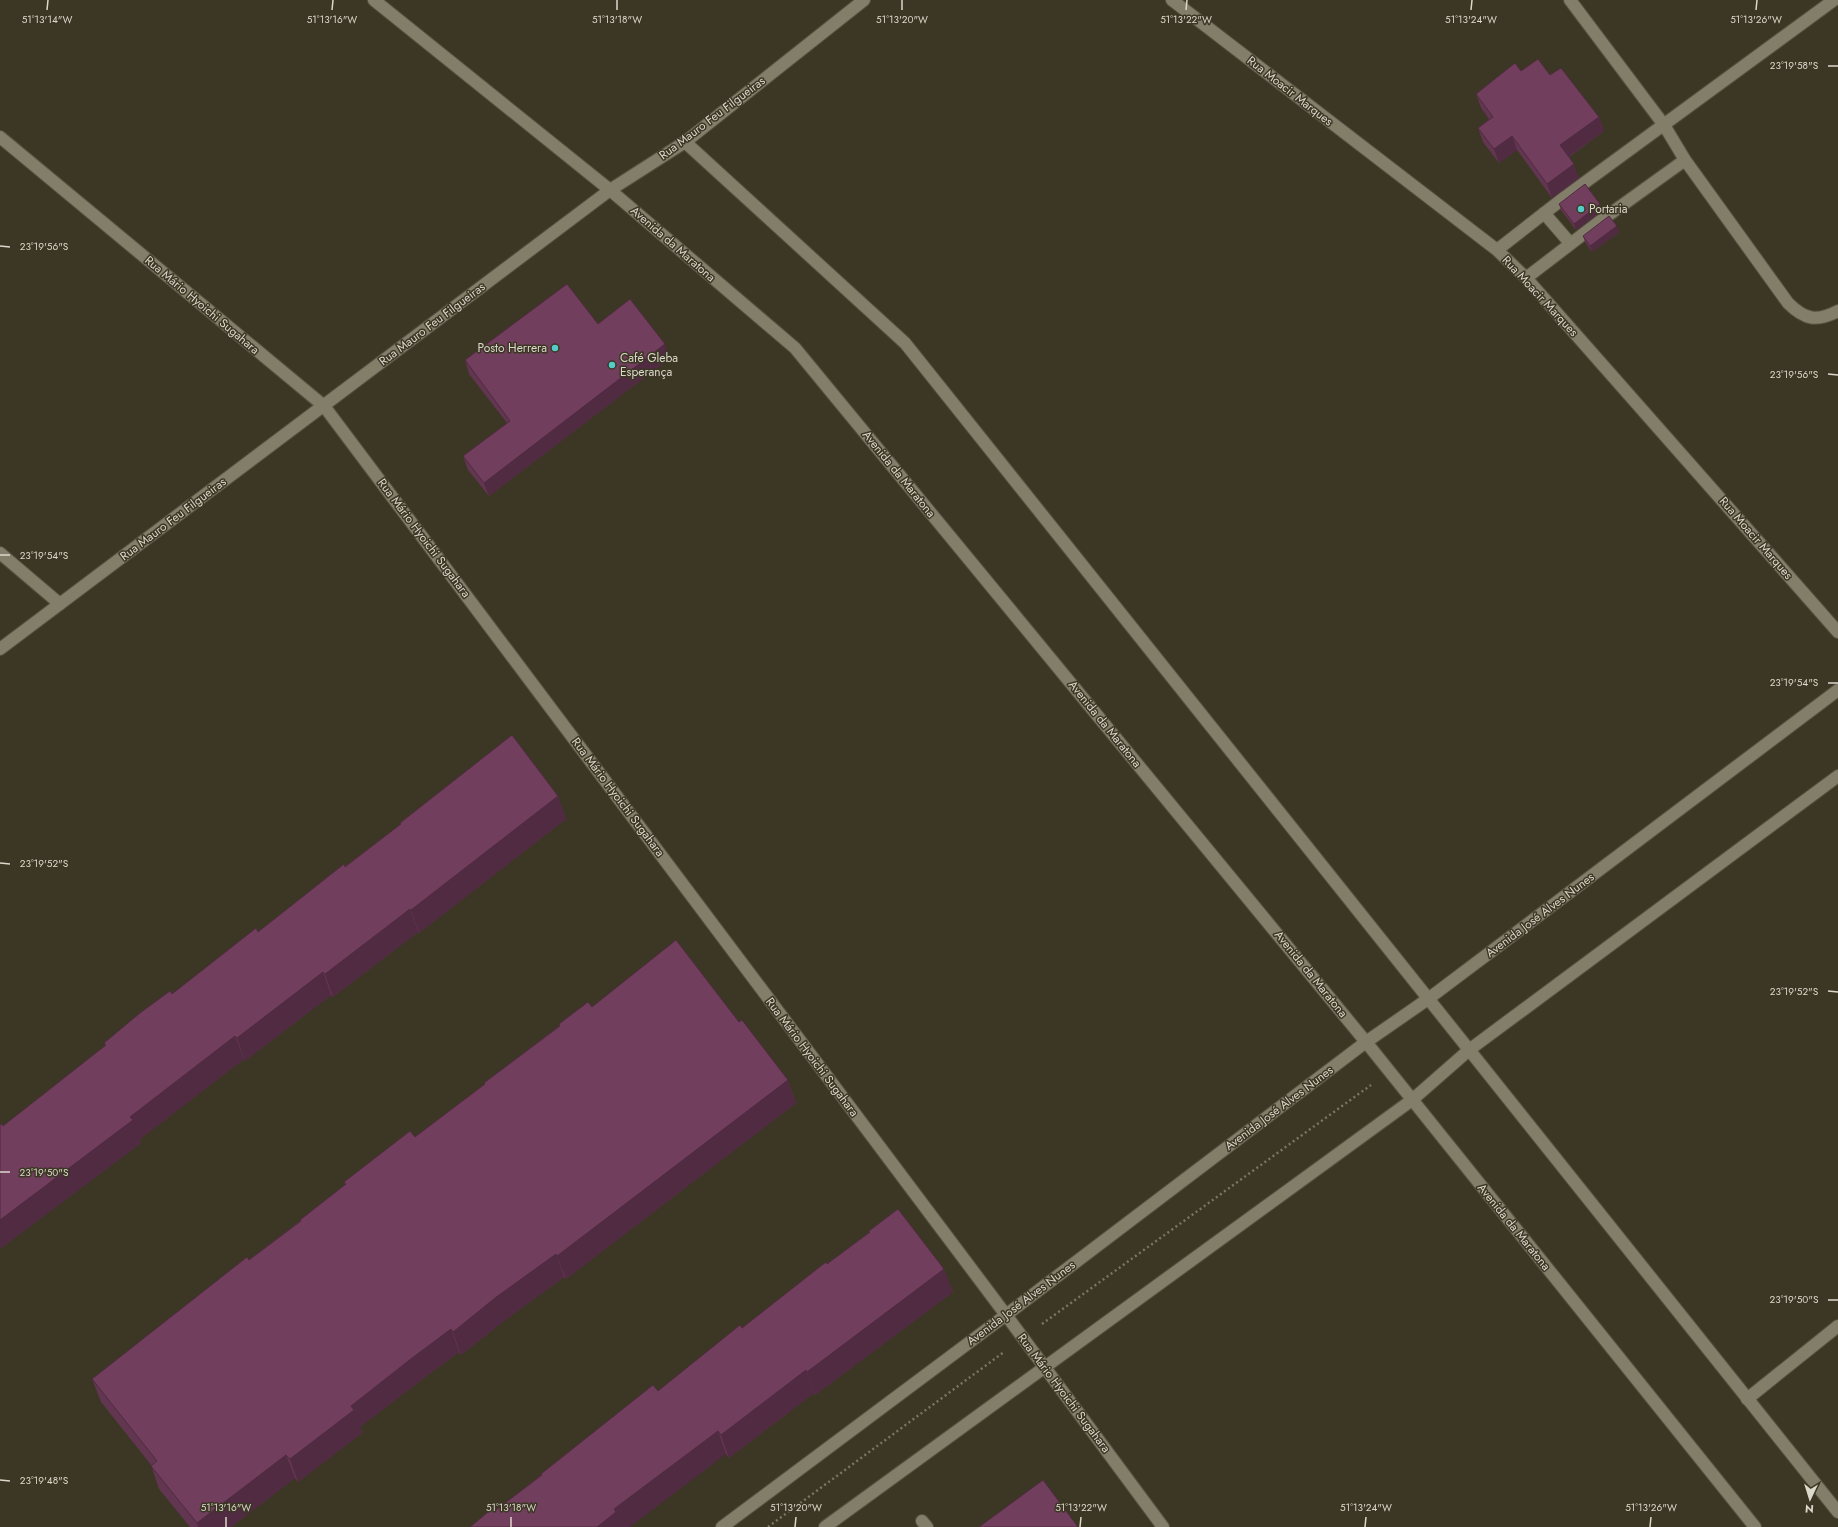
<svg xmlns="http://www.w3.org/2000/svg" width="1838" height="1527" font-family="Jost,sans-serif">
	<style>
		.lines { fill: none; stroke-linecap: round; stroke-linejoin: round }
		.street-casing { stroke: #575242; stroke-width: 14 }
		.secondary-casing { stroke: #575242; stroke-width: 14 }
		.path { stroke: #7a7665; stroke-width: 2.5; stroke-dasharray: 2 3; stroke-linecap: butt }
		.street { stroke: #837e69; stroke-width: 12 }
		.secondary { stroke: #837e69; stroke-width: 12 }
		.wall { fill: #623550 }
		.shaded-wall { fill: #502b41 }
		.building { fill: #723e5d; stroke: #502b41 }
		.ticks { fill: none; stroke: #dbd8cc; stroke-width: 1.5 }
		.poi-dot { fill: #54cdc8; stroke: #3c3724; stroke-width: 1.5 }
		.labels { text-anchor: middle; stroke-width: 3; stroke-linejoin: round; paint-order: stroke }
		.street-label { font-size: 12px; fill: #dbd8cc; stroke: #3c3724 }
		.poi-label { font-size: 12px; fill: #dbd8cc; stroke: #3c3724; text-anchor: start }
		.ticks-label { font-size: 10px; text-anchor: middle; fill: #dbd8cc; stroke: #3c3724; stroke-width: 3; stroke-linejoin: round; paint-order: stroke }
	</style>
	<rect width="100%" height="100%" fill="#3c3724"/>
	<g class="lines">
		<defs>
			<path id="street" d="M1172,0L1497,250L1526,278L1838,632
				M1570,0L1664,125L1685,160L1788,303C1805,320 1817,322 1838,311
				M0,137L324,406L1006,1315L1163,1527
				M1544,213L1570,243
				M1497,250L1565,197L1834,0
				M1526,278L1603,219L1685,160
				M0,553L60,604
				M0,649L610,190L685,142L864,0
				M1428,999L1838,690
				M1469,1050L1838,776
				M1747,1399L1838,1326
				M922,1521L927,1527"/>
			<path id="secondary" d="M374,0L610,190L795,348L1366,1042L1755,1527
				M685,142L905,343L1838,1512
				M722,1527L1006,1315L1366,1042L1428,999
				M825,1527L1412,1100L1469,1050"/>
		</defs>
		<use href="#street" class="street-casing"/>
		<use href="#secondary" class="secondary-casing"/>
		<path class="path" d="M1042,1324L1371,1085
			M768,1527L1004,1352"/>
		<use href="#street" class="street"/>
		<use href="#secondary" class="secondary"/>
	</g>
	<path class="wall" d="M1521,71L1550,75L1599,117L1604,131L1569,157L1579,178L1552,198L1517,150L1499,163L1483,142L1478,128L1489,119L1481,108L1476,94Z
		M1559,204L1603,210L1576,230L1561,210Z
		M1619,232L1592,252L1585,242L1583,236Z
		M598,324L670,358L489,496L468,470L463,456L507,423L469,374L465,360Z
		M558,796L566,819L419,933L418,932L333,997L331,995L245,1061L244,1059L140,1139L141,1143L0,1249V1124L3,1126L105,1046L104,1043L258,932L401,824L400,823Z
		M592,1007L739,1022L788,1080L796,1103L566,1279L564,1277L504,1321L461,1355L459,1352L420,1381L360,1427L362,1433L298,1482L295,1478L231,1527H190L159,1489L151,1465L101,1402L92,1379L300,1221V1220L345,1185L344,1182L415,1137L485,1084L484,1083L559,1026V1024Z
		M869,1231L944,1269L953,1292L815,1395L814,1393L729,1458L726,1454L496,1510L541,1475V1474L658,1391L870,1233Z"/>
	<path class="shaded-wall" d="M1599,117L1604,131L1565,159L1560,145Z
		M1512,136L1517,150L1499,163L1494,149Z
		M1574,164L1579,178L1552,198L1547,184Z
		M1600,204L1603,210L1576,230L1574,224Z
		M1617,226L1619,232L1592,252L1590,246Z
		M665,344L670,358L489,496L484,483Z
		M558,796L566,819L419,933L411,910Z
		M410,909L418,932L333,997L325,974Z
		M323,972L331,995L245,1061L237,1038Z
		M235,1036L244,1059L140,1139L141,1143L0,1249V1220L130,1117Z
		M788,1080L796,1103L566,1279L557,1256Z
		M556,1254L564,1277L504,1321L461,1355L453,1332L495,1298Z
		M944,1269L953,1292L815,1395L807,1372Z
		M451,1329L459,1352L420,1381L360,1427L362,1433L298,1482L290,1459L351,1406L412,1358Z
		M806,1370L814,1393L729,1458L721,1435Z
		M718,1431L726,1454L630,1527H597L614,1509Z
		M286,1455L295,1478L231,1527H198L197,1523Z"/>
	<path class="building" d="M1538,59L1550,75L1561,68L1599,117L1560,145L1574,164L1547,184L1512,136L1494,149L1478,128L1493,117L1476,94L1515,63L1521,71Z
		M1585,184L1600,204L1574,224L1559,204Z
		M1609,216L1617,226L1590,246L1583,236Z
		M567,284L598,324L630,299L665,344L484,483L463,456L510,421L465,360Z
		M512,735L558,796L411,910L410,909L325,974L323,972L237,1038L235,1036L130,1117L133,1120L0,1220V1124H1L3,1126L106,1045L104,1043L140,1013L170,991L172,994L256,928L258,932L344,864L345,867L401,824L400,823Z
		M676,940L739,1022L742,1020L788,1080L557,1256L556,1254L495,1298L453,1332L451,1329L412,1358L351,1406L354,1410L290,1459L286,1455L197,1523L151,1466L157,1461L92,1379L247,1257L249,1260L301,1221L300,1220L346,1184L344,1182L410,1131L415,1137L485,1084L484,1083L560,1026L559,1024L588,1002L592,1007Z
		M898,1209L944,1269L807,1372L806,1370L721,1435L718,1431L614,1509L616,1512L597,1527H470L494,1507L496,1510L542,1475L541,1474L653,1385L658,1391L740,1325L742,1328L826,1262L827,1264L870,1232L869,1231Z
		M1043,1480L1078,1527H979Z"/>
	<path class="ticks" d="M47,10L48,0M332,10L333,0M617,10V0M902,10V0M1186,10L1187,0M1471,10L1472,0M1756,10L1757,0M1828,66H1838M0,246L10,247M1828,374L1838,375M0,555H10M1828,683H1838M0,863L10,864M1828,991L1838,992M0,1172H10M1828,1300H1838M0,1480L10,1481M226,1527V1517M511,1527V1517M795,1527L796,1517M1080,1527L1081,1517M1365,1527L1366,1517M1650,1527L1651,1517"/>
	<g class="poi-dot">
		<circle cx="1581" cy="209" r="4"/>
		<circle cx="555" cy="348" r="4"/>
		<circle cx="612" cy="365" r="4"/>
	</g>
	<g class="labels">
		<g class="street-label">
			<text transform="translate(1290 91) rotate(38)" y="4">Rua Moacir Marques</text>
			<text transform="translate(712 118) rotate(-37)" y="4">Rua Mauro Feu Filgueiras</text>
			<text transform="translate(673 244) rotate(41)" y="4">Avenida da Maratona</text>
			<text transform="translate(1540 296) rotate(47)" y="4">Rua Moacir Marques</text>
			<text transform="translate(202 305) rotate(40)" y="4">Rua Mário Hyoichi Sugahara</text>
			<text transform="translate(432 324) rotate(-37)" y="4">Rua Mauro Feu Filgueiras</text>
			<text transform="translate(899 474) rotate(51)" y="4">Avenida da Maratona</text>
			<text transform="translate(173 519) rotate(-37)" y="4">Rua Mauro Feu Filgueiras</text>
			<text transform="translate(424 538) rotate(53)" y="4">Rua Mário Hyoichi Sugahara</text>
			<text transform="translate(1756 538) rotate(49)" y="4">Rua Moacir Marques</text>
			<text transform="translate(1105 724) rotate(51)" y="4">Avenida da Maratona</text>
			<text transform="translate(618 797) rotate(53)" y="4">Rua Mário Hyoichi Sugahara</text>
			<text transform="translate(1540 915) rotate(-37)" y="4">Avenida José Alves Nunes</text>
			<text transform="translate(1311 974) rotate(51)" y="4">Avenida da Maratona</text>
			<text transform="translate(812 1057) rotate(53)" y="4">Rua Mário Hyoichi Sugahara</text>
			<text transform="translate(1279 1108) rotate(-37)" y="4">Avenida José Alves Nunes</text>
			<text transform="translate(1514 1227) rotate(51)" y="4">Avenida da Maratona</text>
			<text transform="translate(1021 1303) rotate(-37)" y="4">Avenida José Alves Nunes</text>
			<text transform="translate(1064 1393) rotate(53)" y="4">Rua Mário Hyoichi Sugahara</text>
		</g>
		<g class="poi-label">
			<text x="1589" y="213">Portaria</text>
			<text x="547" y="352" text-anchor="end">Posto Herrera</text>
			<text x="620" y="362">Café Gleba<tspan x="620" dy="14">Esperança</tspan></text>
		</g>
	</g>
	<g class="ticks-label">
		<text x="47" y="23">51°13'14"W</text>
		<text x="332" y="23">51°13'16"W</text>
		<text x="617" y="23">51°13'18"W</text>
		<text x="902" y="23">51°13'20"W</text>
		<text x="1186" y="23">51°13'22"W</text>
		<text x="1471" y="23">51°13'24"W</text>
		<text x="1756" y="23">51°13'26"W</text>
		<text x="1794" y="69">23°19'58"S</text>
		<text x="44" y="250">23°19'56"S</text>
		<text x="1794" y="378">23°19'56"S</text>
		<text x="44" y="559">23°19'54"S</text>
		<text x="1794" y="686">23°19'54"S</text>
		<text x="44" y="867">23°19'52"S</text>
		<text x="1794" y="995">23°19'52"S</text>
		<text x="44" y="1176">23°19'50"S</text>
		<text x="1794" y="1303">23°19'50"S</text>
		<text x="44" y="1484">23°19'48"S</text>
		<text x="226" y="1511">51°13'16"W</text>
		<text x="511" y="1511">51°13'18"W</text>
		<text x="796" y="1511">51°13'20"W</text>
		<text x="1081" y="1511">51°13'22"W</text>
		<text x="1366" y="1511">51°13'24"W</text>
		<text x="1651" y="1511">51°13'26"W</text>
	</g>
	<g transform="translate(1810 1499) rotate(184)" stroke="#3c3724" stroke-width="3" paint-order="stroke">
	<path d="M0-3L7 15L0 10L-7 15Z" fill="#dbd8cc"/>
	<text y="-6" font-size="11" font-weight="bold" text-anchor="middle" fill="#dbd8cc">N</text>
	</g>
</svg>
